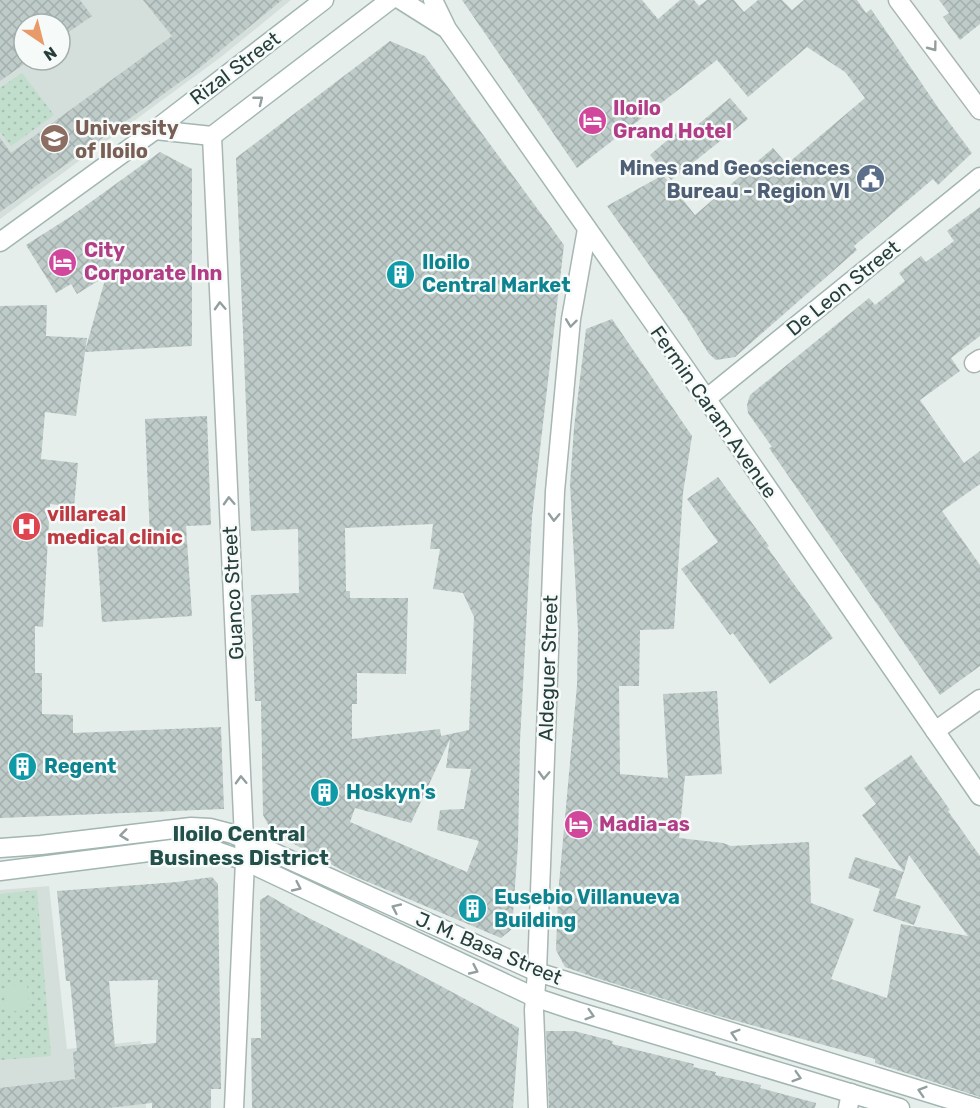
<svg xmlns="http://www.w3.org/2000/svg" width="980" height="1108" font-family="Rubik,sans-serif">
	<style>
		.built { fill: #d4dedb; fill-rule: evenodd }
		.grass { fill: url(#grass-dots) }
		.garden { fill: #c1ddcc }
		.building { fill: url(#building-cross-hatch); fill-rule: evenodd }
		.lines { fill: none; stroke-linecap: round; stroke-linejoin: round }
		.street-casing { stroke: #a9b6b3; stroke-width: 21 }
		.secondary-casing { stroke: #a2b6b2; stroke-width: 21 }
		.street { stroke: #fff; stroke-width: 18 }
		.secondary { stroke: #fff; stroke-width: 18 }
		.oneway { stroke: #929f9e }
		.labels { text-anchor: middle; stroke-width: 5; stroke-linejoin: round; paint-order: stroke }
		.street-label { font-size: 20px; fill: #263f3c; stroke: #f6faf9 }
		.hotel-label { font-size: 20px; font-weight: bold; fill: #b23c85; stroke: #f6faf9; text-anchor: start }
		.education-label { font-size: 20px; font-weight: bold; fill: #785e54; stroke: #f6faf9; text-anchor: start }
		.service-label { font-size: 20px; font-weight: bold; fill: #4e5e75; stroke: #f6faf9; text-anchor: end }
		.culture-label { font-size: 20px; font-weight: bold; fill: #0d838f; stroke: #f6faf9; text-anchor: start }
		.health-label { font-size: 20px; font-weight: bold; fill: #be3a42; stroke: #f6faf9; text-anchor: start }
		.neighbourhood-label { font-size: 21px; font-weight: bold; fill: #23504b; stroke: #f6faf9 }
	</style>
	<defs>
		<pattern id="grass-dots" width="8" height="8" patternUnits="userSpaceOnUse" patternTransform="scale(1.5)"><rect width="8" height="8" fill="#c1ddcc"/><path d="M2 2h.1M6 6h.1" fill="none" stroke="#a6bfb0" stroke-width="1.8" stroke-linecap="round"/></pattern>
		<pattern id="building-cross-hatch" width="8" height="8" patternUnits="userSpaceOnUse" patternTransform="scale(1.5)"><rect width="8" height="8" fill="#becbc8"/><path d="M0 0l8 8M0 8l8-8" fill="none" stroke="#a3afad"/></pattern>
	</defs>
	<rect width="100%" height="100%" fill="#e6eeeb"/>
	<path class="built" d="M0,0H291L221,57L0,219ZM24,24H60V60H24Z
		M49,886L67,1049L141,1041L146,1108H0V890Z"/>
	<path class="grass" d="M22,73L54,115L11,146L0,132V88Z
		M37,890L51,1056L0,1060V894Z"/>
	<path class="garden" d="M27,984L29,1010L7,1012L5,987Z"/>
	<path class="building" d="M0,0H80L92,16L60,38V24H24V64L0,81Z
		M143,0H282L198,69L0,212V138L11,153L172,36Z
		M462,0H642L658,19L680,0H694L699,6L707,0H734L744,12L758,0H782L792,10L804,0H857L866,13L871,9L939,109L972,153L938,185L933,179L854,246L857,250L735,357L716,360L709,354L686,317L607,206L663,175L695,215L773,148L787,164L865,98L845,72L807,47L748,97L717,60L577,168Z
		M939,0H980V24L960,40L943,17L949,13Z
		M390,41L425,56L564,245L532,517L520,741L518,844L512,929L501,938L349,874L272,832L263,815L261,701H255L251,595L299,593L298,529L251,531L236,158ZM433,524L430,549H440L433,589L463,593L474,617L469,730L441,736L440,729L352,739V704H357V673L406,674L408,598H350V591H346L345,528ZM450,739L446,768L471,769L464,809L440,810L437,830L479,841L467,872L350,822L355,808L411,823Z
		M730,98L748,119L671,180L650,155L684,126L689,132Z
		M160,152L192,169V346L85,352L76,416L45,412L41,459L78,463L74,507L50,504L43,627L35,626V673H42V714L73,715V733L221,727L224,809L0,818V306L47,305L46,336L87,338L85,351L106,276L77,294L71,284L56,293L26,245L70,217Z
		M980,207V336L951,358L960,371L920,400L964,463L980,451V484L942,511L980,565V666L940,695L769,448L772,447L748,413L747,405L750,395L869,298L875,305L905,281L899,273L921,256L926,262L954,241L947,231Z
		M612,319L692,436L683,493L674,629L640,630L639,686H619L620,774L668,778L663,694L717,691L722,774L685,776L679,838L723,843L731,846L809,842L811,903L854,919L831,979L887,998L901,924L968,936L909,855L904,872L862,815L876,804L864,788L911,755L950,810L948,811L980,856V1097L875,1063V1059L715,1015L596,978L565,967L556,950L558,895L577,685L578,631L570,484L574,428L586,329Z
		M207,416L211,525L186,526L192,616L102,622L97,542L150,538L145,419Z
		M718,477L769,546L767,547L833,638L770,684L733,633L730,635L681,569L718,542L687,499Z
		M855,857L904,872L895,898L921,906L914,925L873,911L880,889L848,878Z
		M212,877L218,884L221,1089H211V1108H152V1103L108,1108H0V1088L75,1079L73,1052L77,1051L70,981H66L57,891L177,882ZM158,980L156,1043L115,1047L109,981Z
		M268,895L301,914L411,970L519,1028L513,1108H252L251,1038H261L260,900Z
		M546,1031H574L613,1041L612,1044L694,1064L693,1067L716,1072L715,1075L761,1085L760,1088L816,1103L815,1108H549Z"/>
	<g class="lines">
		<defs>
			<path id="street" d="M898,0L980,110
				M212,136L245,861L234,1108
				M974,363L980,359
				M935,731L980,699
				M538,1108L534,1010L537,972L555,491L571,319L587,229
				M848,1108L851,1093"/>
			<path id="secondary" d="M401,0L447,29
				M433,0L447,29L681,362L980,796
				M155,130L212,136L390,0
				M0,242L155,130L324,0
				M706,399L980,177
				M0,848L41,845L191,827L210,828L233,834L537,972L978,1108
				M0,871L188,847L208,848L245,861L534,997L576,1011L900,1108"/>
		</defs>
		<use href="#street" class="street-casing"/>
		<use href="#secondary" class="secondary-casing"/>
		<use href="#street" class="street"/>
		<use href="#secondary" class="secondary"/>
	</g>
	<defs><path id="oneway-chevron" d="M-2-3.5L2.5 0L-2 3.5" fill="none" stroke-width="1.6" stroke-linecap="round" stroke-linejoin="round" transform="scale(1.5)"/></defs>
	<g class="oneway">
		<use href="#oneway-chevron" transform="translate(933 47) rotate(53)"/>
		<use href="#oneway-chevron" transform="translate(259 100) rotate(-38)"/>
		<use href="#oneway-chevron" transform="translate(220 306) rotate(-93)"/>
		<use href="#oneway-chevron" transform="translate(571 323) rotate(97)"/>
		<use href="#oneway-chevron" transform="translate(229 501) rotate(-93)"/>
		<use href="#oneway-chevron" transform="translate(554 517) rotate(92)"/>
		<use href="#oneway-chevron" transform="translate(544 775) rotate(92)"/>
		<use href="#oneway-chevron" transform="translate(241 780) rotate(-92)"/>
		<use href="#oneway-chevron" transform="translate(124 835) rotate(173)"/>
		<use href="#oneway-chevron" transform="translate(297 887) rotate(25)"/>
		<use href="#oneway-chevron" transform="translate(396 908) rotate(-155)"/>
		<use href="#oneway-chevron" transform="translate(474 970) rotate(25)"/>
		<use href="#oneway-chevron" transform="translate(590 1015) rotate(17)"/>
		<use href="#oneway-chevron" transform="translate(735 1034) rotate(-163)"/>
		<use href="#oneway-chevron" transform="translate(797 1077) rotate(17)"/>
		<use href="#oneway-chevron" transform="translate(922 1091) rotate(-163)"/>
	</g>
	<defs>
		<symbol id="hotel-disc" viewBox="-11 -11 22 22"><circle r="9.5" fill="#d1479c" stroke="#f6faf9"/><path d="M-6-4.5h1.5V1H6V5H4.5V3h-9V5H-6ZM-4 0a1.8 1.8 0 1 1 3.6 0ZM.5 0V-2.5h3Q6-2.5 6 0Z" fill="#fff"/></symbol>
		<symbol id="university-disc" viewBox="-11 -11 22 22"><circle r="9.5" fill="#8d6e63" stroke="#f6faf9"/><path d="M0-5L7-2L0 1L-7-2ZM-4 1L0 2.5L4 1V4Q0 6-4 4Z" fill="#fff"/></symbol>
		<symbol id="civic-disc" viewBox="-11 -11 22 22"><circle r="9.5" fill="#5c6f8a" stroke="#f6faf9"/><path d="M-.6-6.5H3V-4.5H.6V-3L4-1V1h2V6H-6V1h2V-1L-.6-3ZM-1.2 2.5V6h2.4V2.5Z" fill="#fff"/></symbol>
		<symbol id="building-disc" viewBox="-11 -11 22 22"><circle r="9.5" fill="#0f9aa8" stroke="#f6faf9"/><path d="M-4-6H4V6H1V3H-1V6H-4ZM-2.5-4.3h1.7v1.8h-1.7ZM.8-4.3h1.7v1.8H.8ZM-2.5-1h1.7V.8h-1.7ZM.8-1h1.7V.8H.8Z" fill="#fff"/></symbol>
		<symbol id="hospital-disc" viewBox="-11 -11 22 22"><circle r="9.5" fill="#e0444e" stroke="#f6faf9"/><path d="M-5-5h3v3.5h4V-5h3V5h-3V1.5h-4V5h-3Z" fill="#fff"/></symbol>
	</defs>
	<g fill-rule="evenodd">
		<use href="#hotel-disc" x="576" y="104" width="33" height="33"/>
		<use href="#university-disc" x="38" y="122" width="33" height="33"/>
		<use href="#civic-disc" x="854" y="162" width="33" height="33"/>
		<use href="#hotel-disc" x="46" y="246" width="33" height="33"/>
		<use href="#building-disc" x="384" y="258" width="33" height="33"/>
		<use href="#hospital-disc" x="10" y="510" width="33" height="33"/>
		<use href="#building-disc" x="6" y="750" width="33" height="33"/>
		<use href="#building-disc" x="308" y="776" width="33" height="33"/>
		<use href="#hotel-disc" x="562" y="808" width="33" height="33"/>
		<use href="#building-disc" x="456" y="892" width="33" height="33"/>
	</g>
	<g class="labels">
		<g class="street-label">
			<text transform="translate(235 68) rotate(-37)" y="7">Rizal Street</text>
			<text transform="translate(843 288) rotate(-39)" y="7">De Leon Street</text>
			<text transform="translate(714 412) rotate(55)" y="7">Fermin Caram Avenue</text>
			<text transform="translate(233 593) rotate(-93)" y="7">Guanco Street</text>
			<text transform="translate(548 668) rotate(-88)" y="7">Aldeguer Street</text>
			<text transform="translate(489 948) rotate(23)" y="7">J. M. Basa Street</text>
		</g>
		<g class="hotel-label">
			<text x="613" y="115">Iloilo<tspan x="613" dy="23">Grand Hotel</tspan></text>
			<text x="84" y="257">City<tspan x="84" dy="23">Corporate Inn</tspan></text>
			<text x="599" y="831">Madia-as</text>
		</g>
		<g class="education-label">
			<text x="75" y="135">University<tspan x="75" dy="23">of Iloilo</tspan></text>
		</g>
		<g class="service-label">
			<text x="850" y="175">Mines and Geosciences<tspan x="850" dy="23">Bureau - Region VI</tspan></text>
		</g>
		<g class="culture-label">
			<text x="422" y="269">Iloilo<tspan x="422" dy="23">Central Market</tspan></text>
			<text x="44" y="773">Regent</text>
			<text x="346" y="799">Hoskyn's</text>
			<text x="494" y="904">Eusebio Villanueva<tspan x="494" dy="23">Building</tspan></text>
		</g>
		<g class="health-label">
			<text x="47" y="521">villareal<tspan x="47" dy="23">medical clinic</tspan></text>
		</g>
		<g class="neighbourhood-label">
			<text x="239" y="841">Iloilo Central<tspan x="239" dy="24">Business District</tspan></text>
		</g>
	</g>
	<g transform="translate(42 42) rotate(145)"><circle r="28" fill="#f6faf9" stroke="#a3afad" stroke-width="1.5"/>
	<path d="M0-4.5L10 22L0 15L-10 22Z" fill="#e89a69"/>
	<text y="-9" font-size="16" font-weight="bold" text-anchor="middle" fill="#263f3c">N</text>
	</g>
</svg>
